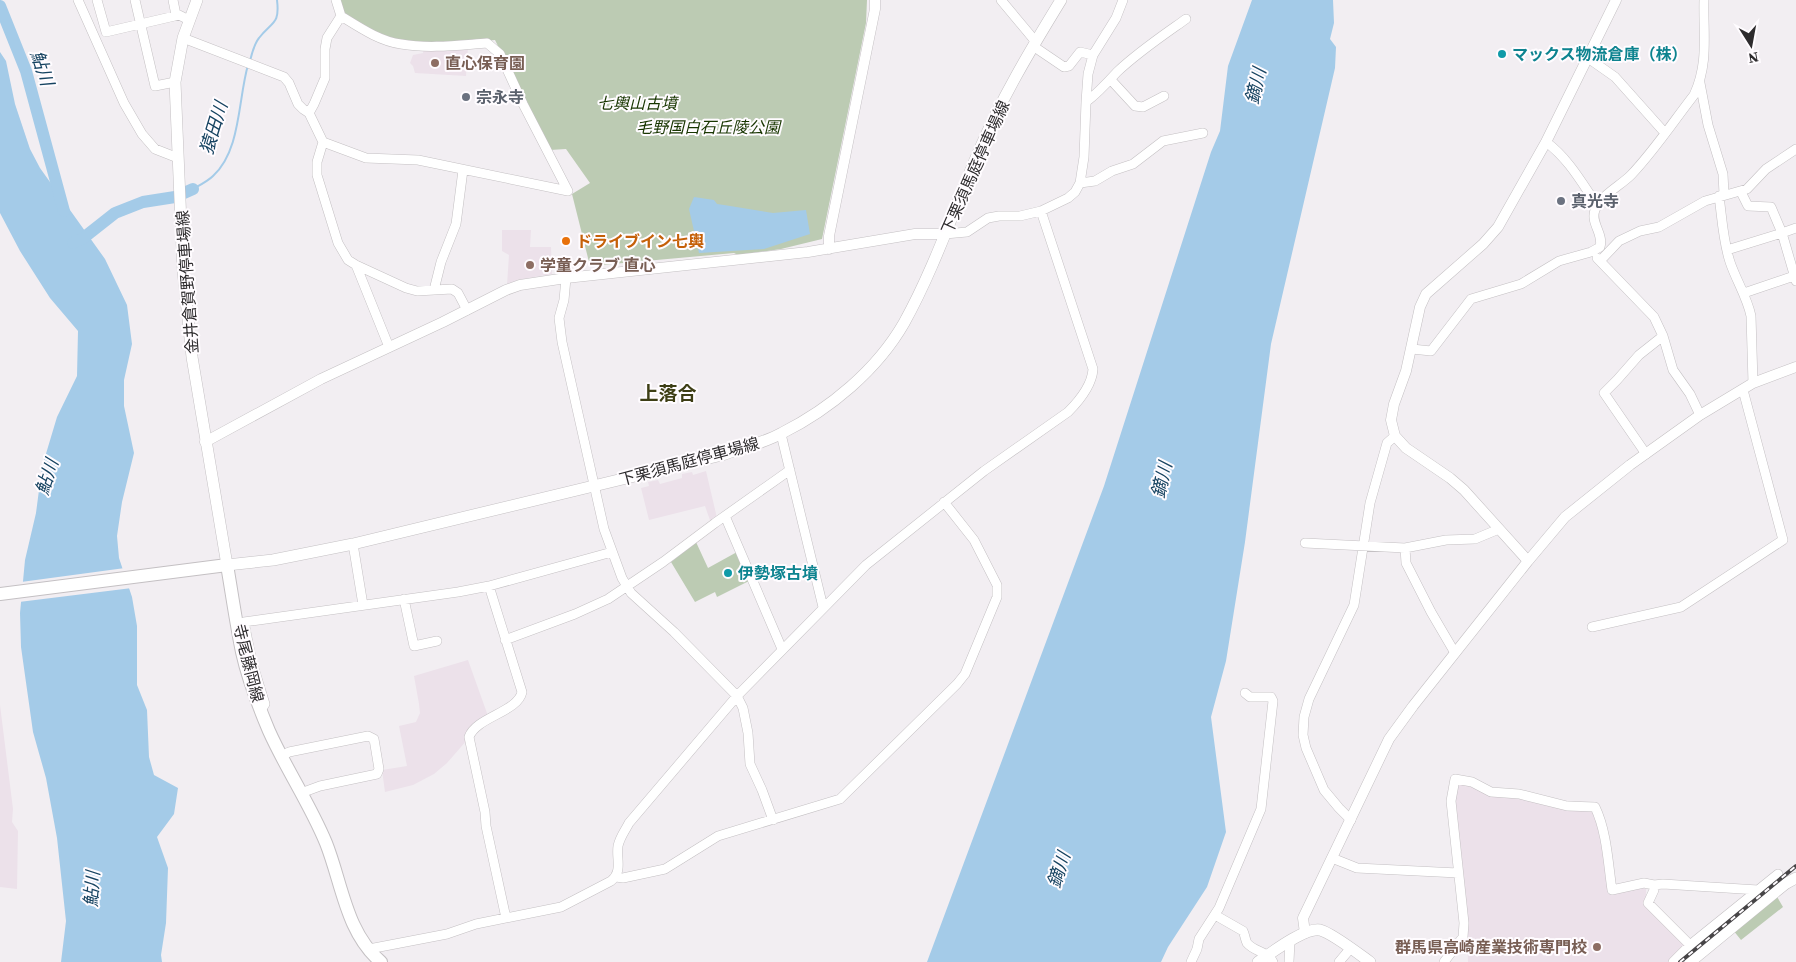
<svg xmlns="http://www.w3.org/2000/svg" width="1796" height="962" font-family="'Source Serif 4','Noto Sans JP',serif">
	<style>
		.built { fill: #ece1ea }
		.green { fill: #bccbb3 }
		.water { fill: #a4cbe8 }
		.pier { fill: #f2eef2 }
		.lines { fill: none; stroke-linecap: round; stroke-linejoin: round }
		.stream { stroke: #a4cbe8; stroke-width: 2 }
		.river { stroke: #a4cbe8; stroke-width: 12 }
		.minor-casing { stroke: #c4c0c3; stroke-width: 10 }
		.tertiary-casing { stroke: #c4c0c3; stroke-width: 11 }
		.secondary-casing { stroke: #c4c0c3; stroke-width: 12 }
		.primary-casing { stroke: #c4c0c3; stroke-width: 14 }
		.minor { stroke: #fff; stroke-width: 9 }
		.tertiary { stroke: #fff; stroke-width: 10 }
		.secondary { stroke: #fff; stroke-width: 11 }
		.primary { stroke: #fff; stroke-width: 12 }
		.rail-casing { stroke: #474547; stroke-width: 4 }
		.rail { stroke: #fffcff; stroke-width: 2; stroke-dasharray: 5.5; stroke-linecap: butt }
		.culture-dot { fill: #0f9aa8; stroke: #fffcff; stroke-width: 2 }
		.education-dot { fill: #8d6e63; stroke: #fffcff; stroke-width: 2 }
		.worship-dot { fill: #6b7280; stroke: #fffcff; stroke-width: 2 }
		.food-dot { fill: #e8710a; stroke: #fffcff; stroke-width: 2 }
		.labels { text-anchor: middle; stroke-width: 4; stroke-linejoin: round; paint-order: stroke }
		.culture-label { font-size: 16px; font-weight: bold; fill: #0d838f; stroke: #fffcff; text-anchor: start }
		.education-label { font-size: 16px; font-weight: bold; fill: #785e54; stroke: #fffcff; text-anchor: start }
		.worship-label { font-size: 16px; font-weight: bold; fill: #5b616d; stroke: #fffcff; text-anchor: start }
		.park-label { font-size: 16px; font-style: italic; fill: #183600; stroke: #fffcff }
		.street-label { font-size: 16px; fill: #2d2b2d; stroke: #fffcff }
		.food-label { font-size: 16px; font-weight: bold; fill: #c56008; stroke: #fffcff; text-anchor: start }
		.water-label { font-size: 18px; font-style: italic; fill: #164361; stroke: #fffcff }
		.quarter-label { font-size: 19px; font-weight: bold; fill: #3d3e15; stroke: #fffcff }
	</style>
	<rect width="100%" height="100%" fill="#f2eef2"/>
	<path class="built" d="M424,47H468L466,76L415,73L413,66L410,63L413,55L423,53Z
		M502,230H531L530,247H551L552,274L517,280L507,285L509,255L502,251Z
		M706,471L717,518L711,523L705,506L649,520L641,488L649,486L648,482L658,480L660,484L682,478V474L692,472L693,475Z
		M468,660L488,716L447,763L434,774L413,785L385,792L382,770L407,766L399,726L416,722L420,713L419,704L414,676Z
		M0,705L13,809L12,822L18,831L17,889L0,887Z
		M1461,783L1509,796L1591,810L1595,813L1605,861L1608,894L1644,888L1646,889V903L1684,944V946L1668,962H1468L1467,933L1454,803L1457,784Z"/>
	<path class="green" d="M338,0H867L866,23L822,239L781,249L738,255L734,253L590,266L572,194L590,183L566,149L550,150L495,40L462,43H400L343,16Z
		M696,542L708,568L737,552L749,581L717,597L715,592L695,602L671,562Z
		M1776,895L1783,907L1741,940L1733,930Z"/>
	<path class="water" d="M1252,0H1333L1334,23L1330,39L1336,47L1335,68L1271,344L1245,542L1226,661L1211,717L1226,832L1207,887L1168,947L1161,962H927L1104,486L1211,152L1220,131L1228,66Z
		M0,52L6,61L15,104L30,149L40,168L105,259L127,305L132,344L124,380V406L134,453L122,502L117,536L119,558L132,597L137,626V685L147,710L149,757L154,775L178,788L174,814L157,837L168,868L166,923L161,955L162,962H61L66,921L57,838L46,778L33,732L21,647L20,613L25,560L36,513L42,467L57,417L77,376L78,331L50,298L20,251L0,213Z
		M694,197L714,200L717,204L724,205L773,213L806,210L810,234L764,249L699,253L689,209Z"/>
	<path class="pier" d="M125,568L132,588L19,602L21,582Z"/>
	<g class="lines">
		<path class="stream" d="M250,61C252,53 254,44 259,38C272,21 280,25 277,0
			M193,189C200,185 208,181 213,176C241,151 238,99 248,65"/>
		<path class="river" d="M0,6L26,71L64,211
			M73,243L82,239L115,213L143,202L175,197L193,189"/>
		<defs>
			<path id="minor" d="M78,0L124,103L142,134L155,149L178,158
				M97,0L106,32L179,15L189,20
				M135,0L155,86L175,82
				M173,0L176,15
				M1001,0L1036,42
				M341,16C359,27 379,41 401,44C429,49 459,45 487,43L500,54L523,104L568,191
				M183,38L284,77L289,83L298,104L303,109L309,113L323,142L366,158L418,160L568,191
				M1033,46L1064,67L1069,66L1080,52L1093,55
				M1588,58L1615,77L1665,133
				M1111,80L1135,106L1143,107L1164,96
				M1700,83L1708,125L1723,174L1724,194
				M1086,102C1098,93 1107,83 1117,72C1138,52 1162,36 1186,19
				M309,113L314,104L325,78V49L327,38L341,16L336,0
				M323,142L317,162V175L338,243L348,260L356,265L406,288L417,291L452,289L458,293L467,310
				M1546,142C1568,158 1582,183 1597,205
				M1080,183L1095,181L1112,171L1133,164L1163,141L1203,133
				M1719,196C1722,218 1723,241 1730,262C1736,280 1747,297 1751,316L1753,383
				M1796,228L1782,233L1796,281
				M945,234L967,232L988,218L999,216H1020L1041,211L1068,198L1075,192L1080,183L1084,157L1086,102L1088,74L1093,55L1116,18L1123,0
				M1727,250L1782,233L1771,207L1748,206L1741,192
				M1597,258L1654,317L1663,336L1673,370L1690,394L1700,415
				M1600,261L1619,241L1640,231L1659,227L1705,201L1747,189L1766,169L1796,149
				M356,265L389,347
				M566,278L564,300L559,318L562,342L604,529L622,578L631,593L674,632L737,696L743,708L748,733L750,764L762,790L773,820
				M434,290L441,262L456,224L463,170
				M1744,293L1794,276
				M1412,349L1431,351L1471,299L1521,284L1559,261L1591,252L1600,247C1604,234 1590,223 1595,210C1601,195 1620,186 1631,175C1654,151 1673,122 1694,95C1709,63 1703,34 1704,0
				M781,434L823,607
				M1646,454L1604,393L1617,380L1639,355L1663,336
				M725,516L782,649
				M1305,543L1405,548L1446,540L1475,539L1499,529
				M353,544L363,605
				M1405,548L1406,563L1431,612L1455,653
				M489,586L522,692C518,712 476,717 469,737L485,812L486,826L506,918
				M404,599L414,646L437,641
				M1592,627L1681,607L1783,540L1743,390
				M505,640L575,614L608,599L663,562L715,523L790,470
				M261,710L265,704L252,662L244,622L458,592L489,586L612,552
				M282,756L289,752L368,736L374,739L379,769L377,774L320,786L301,793
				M1351,820L1339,808L1324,790L1306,748L1303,735L1304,717L1309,699L1354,605L1370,503L1387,443L1395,436
				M1332,858L1357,868L1458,873
				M616,877L623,878L665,869L718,836L840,799L957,684L965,674L997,597V585L974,540L944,502
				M1654,885L1663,884L1758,890
				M1215,915L1243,931C1245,935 1245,939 1247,943C1254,952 1268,951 1273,962
				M369,949L447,934L476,924L561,907L611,881C623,871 616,859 618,846C620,837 625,831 629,823L737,696L866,565L984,471L1068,412C1079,401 1092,385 1093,369L1041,211
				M1191,962L1197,949L1199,939L1219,908L1261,809L1273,701L1271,697H1250L1245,693
				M1289,962L1290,941
				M1339,962L1350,949
				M1444,962L1463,937L1464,923L1451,801L1455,779L1472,782L1491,792L1519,794L1567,806L1595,807C1607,832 1608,863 1612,890L1644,883L1654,885V890L1648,903L1690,945
				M1673,962L1690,945L1778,874"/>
			<path id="tertiary" d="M829,249V236L875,9V0
				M205,442L321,379L443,322L506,290L520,285L566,278L808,252L915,234H945
				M1528,561L1464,490L1450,478L1406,448L1395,436L1391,420L1394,404L1406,371L1420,307L1426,294L1483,244L1498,227L1546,142L1616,0
				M1305,933L1303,918L1389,739L1413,706L1528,561L1565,517L1630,465L1700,415L1753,383L1796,367"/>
			<path id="secondary" d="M197,0L183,38L175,82L183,271L192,357L227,565L273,560L353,544L722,455C742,448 764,443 782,433C830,409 877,370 904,323C934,269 954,209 978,153C1001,99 1031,49 1061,0
				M1258,962C1271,953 1305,927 1320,930C1332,933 1359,954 1370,962
				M1690,962L1785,884L1796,878"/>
			<path id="primary" d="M0,594L227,565C232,594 236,623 242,652C248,679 258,705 269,731C286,769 310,804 326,843C342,883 346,933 381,962"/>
		</defs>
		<use href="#minor" class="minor-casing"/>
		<use href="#tertiary" class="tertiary-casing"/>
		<use href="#secondary" class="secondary-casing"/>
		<use href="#primary" class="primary-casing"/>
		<use href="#minor" class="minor"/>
		<use href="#tertiary" class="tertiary"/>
		<use href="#secondary" class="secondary"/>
		<use href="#primary" class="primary"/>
		<defs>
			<path id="rail" d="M1680,962L1796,866"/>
		</defs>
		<use href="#rail" class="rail-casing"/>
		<use href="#rail" class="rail"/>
	</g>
	<g class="culture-dot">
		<circle cx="1502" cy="54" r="5"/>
		<circle cx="728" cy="573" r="5"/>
	</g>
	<g class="education-dot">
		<circle cx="435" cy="63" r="5"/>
		<circle cx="530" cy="265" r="5"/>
		<circle cx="1597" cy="947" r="5"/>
	</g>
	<g class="worship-dot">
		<circle cx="466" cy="97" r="5"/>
		<circle cx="1561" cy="201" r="5"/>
	</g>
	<circle class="food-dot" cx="566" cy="241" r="5"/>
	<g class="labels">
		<g class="culture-label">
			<text x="1512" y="60">マックス物流倉庫（株）</text>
			<text x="738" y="579">伊勢塚古墳</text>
		</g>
		<g class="education-label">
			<text x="445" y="69">直心保育園</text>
			<text x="540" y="271">学童クラブ 直心</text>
			<text x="1587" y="953" text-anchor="end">群馬県高崎産業技術専門校</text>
		</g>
		<g class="worship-label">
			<text x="476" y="103">宗永寺</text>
			<text x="1571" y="207">真光寺</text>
		</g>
		<g class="park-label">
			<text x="637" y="109">七輿山古墳</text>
			<text x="708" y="133">毛野国白石丘陵公園</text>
		</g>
		<g class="street-label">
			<text transform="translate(975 167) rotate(-66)" y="6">下栗須馬庭停車場線</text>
			<text transform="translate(187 282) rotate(-94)" y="6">金井倉賀野停車場線</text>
			<text transform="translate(689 461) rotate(-15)" y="6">下栗須馬庭停車場線</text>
			<text transform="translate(249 663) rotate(76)" y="6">寺尾藤岡線</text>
		</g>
		<g class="food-label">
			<text x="576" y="247">ドライブイン七輿</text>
		</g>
		<g class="water-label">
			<text transform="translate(42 68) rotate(71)" y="6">鮎川</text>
			<text transform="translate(1256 86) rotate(-77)" y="6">鏑川</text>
			<text transform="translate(214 128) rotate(-73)" y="6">猿田川</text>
			<text transform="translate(47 477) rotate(-72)" y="6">鮎川</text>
			<text transform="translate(1162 480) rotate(-77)" y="6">鏑川</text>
			<text transform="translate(1059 870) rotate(-72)" y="6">鏑川</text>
			<text transform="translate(92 889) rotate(-86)" y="6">鮎川</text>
		</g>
		<g class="quarter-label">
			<text x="668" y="400">上落合</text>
		</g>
	</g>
	<g transform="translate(1751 45) rotate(169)" stroke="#fffcff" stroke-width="4" paint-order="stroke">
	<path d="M0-4L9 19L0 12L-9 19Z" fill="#2d2b2d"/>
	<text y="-8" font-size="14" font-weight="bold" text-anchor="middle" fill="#2d2b2d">N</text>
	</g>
</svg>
